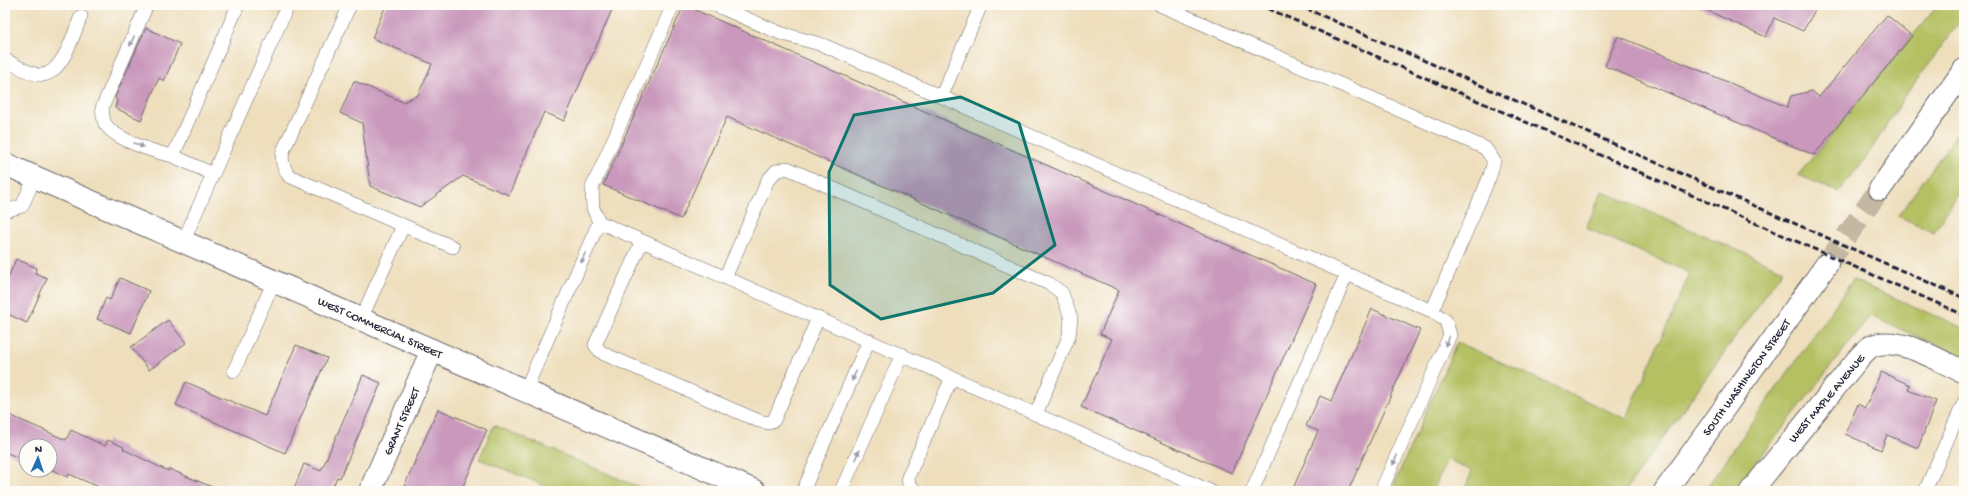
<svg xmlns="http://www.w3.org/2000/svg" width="1969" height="496" font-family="'Gochi Hand',sans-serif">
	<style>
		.green { fill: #b4c062; stroke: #6b714e }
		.building { fill: #c998bc }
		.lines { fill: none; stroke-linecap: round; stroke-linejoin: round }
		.primary-tunnel { stroke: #c5b8a2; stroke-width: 22; stroke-dasharray: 22 11; stroke-linecap: butt }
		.service-casing { stroke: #696468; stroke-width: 14 }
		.minor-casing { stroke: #696468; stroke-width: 24 }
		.primary-casing { stroke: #696468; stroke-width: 24 }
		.service { stroke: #fff; stroke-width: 13 }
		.minor { stroke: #fff; stroke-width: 22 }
		.primary { stroke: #fff; stroke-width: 22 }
		.rail { stroke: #22223b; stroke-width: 3; stroke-dasharray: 6 3; stroke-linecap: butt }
		.oneway { fill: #9c9ca7 }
		.marked { fill: #0f766e; fill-opacity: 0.2; stroke: #0f766e; stroke-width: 3; stroke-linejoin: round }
		.labels { text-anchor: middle; stroke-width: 3.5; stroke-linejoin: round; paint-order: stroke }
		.street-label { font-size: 12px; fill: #22223b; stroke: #fdfcf7 }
	</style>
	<rect width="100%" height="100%" fill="#fdfcf7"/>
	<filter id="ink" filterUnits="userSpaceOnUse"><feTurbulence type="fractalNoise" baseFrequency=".025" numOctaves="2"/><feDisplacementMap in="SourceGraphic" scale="8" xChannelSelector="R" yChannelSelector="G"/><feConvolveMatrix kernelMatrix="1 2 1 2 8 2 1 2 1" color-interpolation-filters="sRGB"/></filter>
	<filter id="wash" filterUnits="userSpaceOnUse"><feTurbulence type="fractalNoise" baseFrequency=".012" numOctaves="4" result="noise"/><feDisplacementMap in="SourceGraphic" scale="16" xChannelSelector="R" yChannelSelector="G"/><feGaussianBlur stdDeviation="0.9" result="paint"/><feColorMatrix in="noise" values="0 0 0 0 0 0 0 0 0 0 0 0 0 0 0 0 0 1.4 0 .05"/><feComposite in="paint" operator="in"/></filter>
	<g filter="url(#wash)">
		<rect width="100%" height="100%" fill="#eedebc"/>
		<path class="green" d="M1938,5H1964V16L1905,96L1866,158L1838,192L1798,175Z
			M1964,124V184L1934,232L1898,216Z
			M1602,191L1783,270L1625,491H1464L1472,471L1447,459L1433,491H1391L1457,342L1626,419L1690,273L1586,228Z
			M1853,280L1964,328V357L1870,316L1734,491H1704Z
			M494,425L648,491H558L479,459Z"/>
		<g id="blocks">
			<path class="building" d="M386,5H614L564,121L544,112L509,195L463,176L420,207L370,186L362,123L340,113L354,81L403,102L418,95L432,64L372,38Z
				M684,5L1316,284L1232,473L1081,407L1112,339L1100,334L1119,290L727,117L681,219L603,185Z
				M1695,5H1818L1803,31L1774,18L1766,37Z
				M1887,15L1912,36L1814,155L1605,66L1618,36L1787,107L1791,96L1812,91L1819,97Z
				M146,28L180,44L164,81L159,78L141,120L115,108L117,101L115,97Z
				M16,259L37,268L35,273L47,278L27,323L5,313V285Z
				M120,278L149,291L131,333L97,319L106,298L110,300Z
				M1372,309L1420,330L1348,491H1292L1318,431L1306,426L1320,396L1331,401Z
				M168,320L186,343L149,370L131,347Z
				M296,345L327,358L285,453L176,405L186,382L265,416Z
				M1881,372L1910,385L1908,390L1936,401L1918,448L1887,435L1881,450L1845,434L1858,404L1865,408Z
				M363,375L381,383L340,478L337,477L331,491H293L304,464L321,471Z
				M438,409L487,430L461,491H402Z
				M5,413L66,440L71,430L105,446L108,440L124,447L123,449L168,471L169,469L222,491H108L69,474L68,477L50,469V446H26V461L5,452Z"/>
		</g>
	</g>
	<g filter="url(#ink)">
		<use href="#blocks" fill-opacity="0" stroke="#696468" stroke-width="1"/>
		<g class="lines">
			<path class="primary-tunnel" d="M1827,264L1880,189"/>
			<defs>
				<path id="service" d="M147,5L102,108C103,113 103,120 105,124C116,140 154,152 173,156
					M350,5L283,151C281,161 283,167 289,176L453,247
					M673,5L592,188L593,208L599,222L1210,491
					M715,5L780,33L823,45L1347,274L1252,491
					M1160,5L1485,148L1494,161L1490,176L1432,311
					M5,60C14,64 30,74 39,75C62,77 74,33 81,16
					M942,95L981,5
					M213,174L173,156L238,5
					M5,211L22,206L35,177
					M642,241L595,345L599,350L604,354L759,421L769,423L774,420L818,318
					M183,242L288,5
					M1347,274L1432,311L1446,321L1450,335L1381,491
					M725,278L768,180L776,171L787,168L1022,272L1050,284L1062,293L1071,318L1069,336L1036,414
					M361,319L403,226
					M234,371L274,281
					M525,391L599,222
					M803,491L869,340
					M841,491L902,354
					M916,491L909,485L908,477L952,377
					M1925,491L1964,402"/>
				<path id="minor" d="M370,491L432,350
					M1751,491L1858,359C1862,355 1866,349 1872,346C1899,335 1939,361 1964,372"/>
				<path id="primary" d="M5,164L755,491
					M1880,189L1964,70
					M1665,491L1827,264"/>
			</defs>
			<use href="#service" class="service-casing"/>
			<use href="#minor" class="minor-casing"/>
			<use href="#primary" class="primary-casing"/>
			<use href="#service" class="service"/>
			<use href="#minor" class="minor"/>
			<use href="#primary" class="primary"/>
			<path class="rail" d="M1260,5L1964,315
				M1298,5L1964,298"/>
		</g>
		<defs><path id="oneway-solid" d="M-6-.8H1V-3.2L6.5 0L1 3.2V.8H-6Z"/></defs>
		<g class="oneway">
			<use href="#oneway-solid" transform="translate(132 41) rotate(114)"/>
			<use href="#oneway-solid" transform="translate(139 145) rotate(23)"/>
			<use href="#oneway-solid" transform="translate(583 258) rotate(113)"/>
			<use href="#oneway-solid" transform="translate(1447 341) rotate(112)"/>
			<use href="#oneway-solid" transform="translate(854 376) rotate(114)"/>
			<use href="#oneway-solid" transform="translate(857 455) rotate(-66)"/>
			<use href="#oneway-solid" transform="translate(1395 460) rotate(114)"/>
		</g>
	</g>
	<path class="marked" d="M961,97L1019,123L1055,245L993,293L881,319L830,285L829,172L854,115Z"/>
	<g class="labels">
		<g class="street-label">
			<text transform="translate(380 327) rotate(24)" y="4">WEST COMMERCIAL STREET</text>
			<text transform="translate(1746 377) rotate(-54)" y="4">SOUTH WASHINGTON STREET</text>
			<text transform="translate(1826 398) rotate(-50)" y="4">WEST MAPLE AVENUE</text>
			<text transform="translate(401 421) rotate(-66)" y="4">GRANT STREET</text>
		</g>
	</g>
	<rect width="1969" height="496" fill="none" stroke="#fdfcf7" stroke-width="20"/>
	<g transform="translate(38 458) rotate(3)"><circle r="19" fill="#fdfcf7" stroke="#a5a5ac"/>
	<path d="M0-3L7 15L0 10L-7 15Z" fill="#1f6fb2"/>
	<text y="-6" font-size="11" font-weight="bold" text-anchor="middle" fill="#22223b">N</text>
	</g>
</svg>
